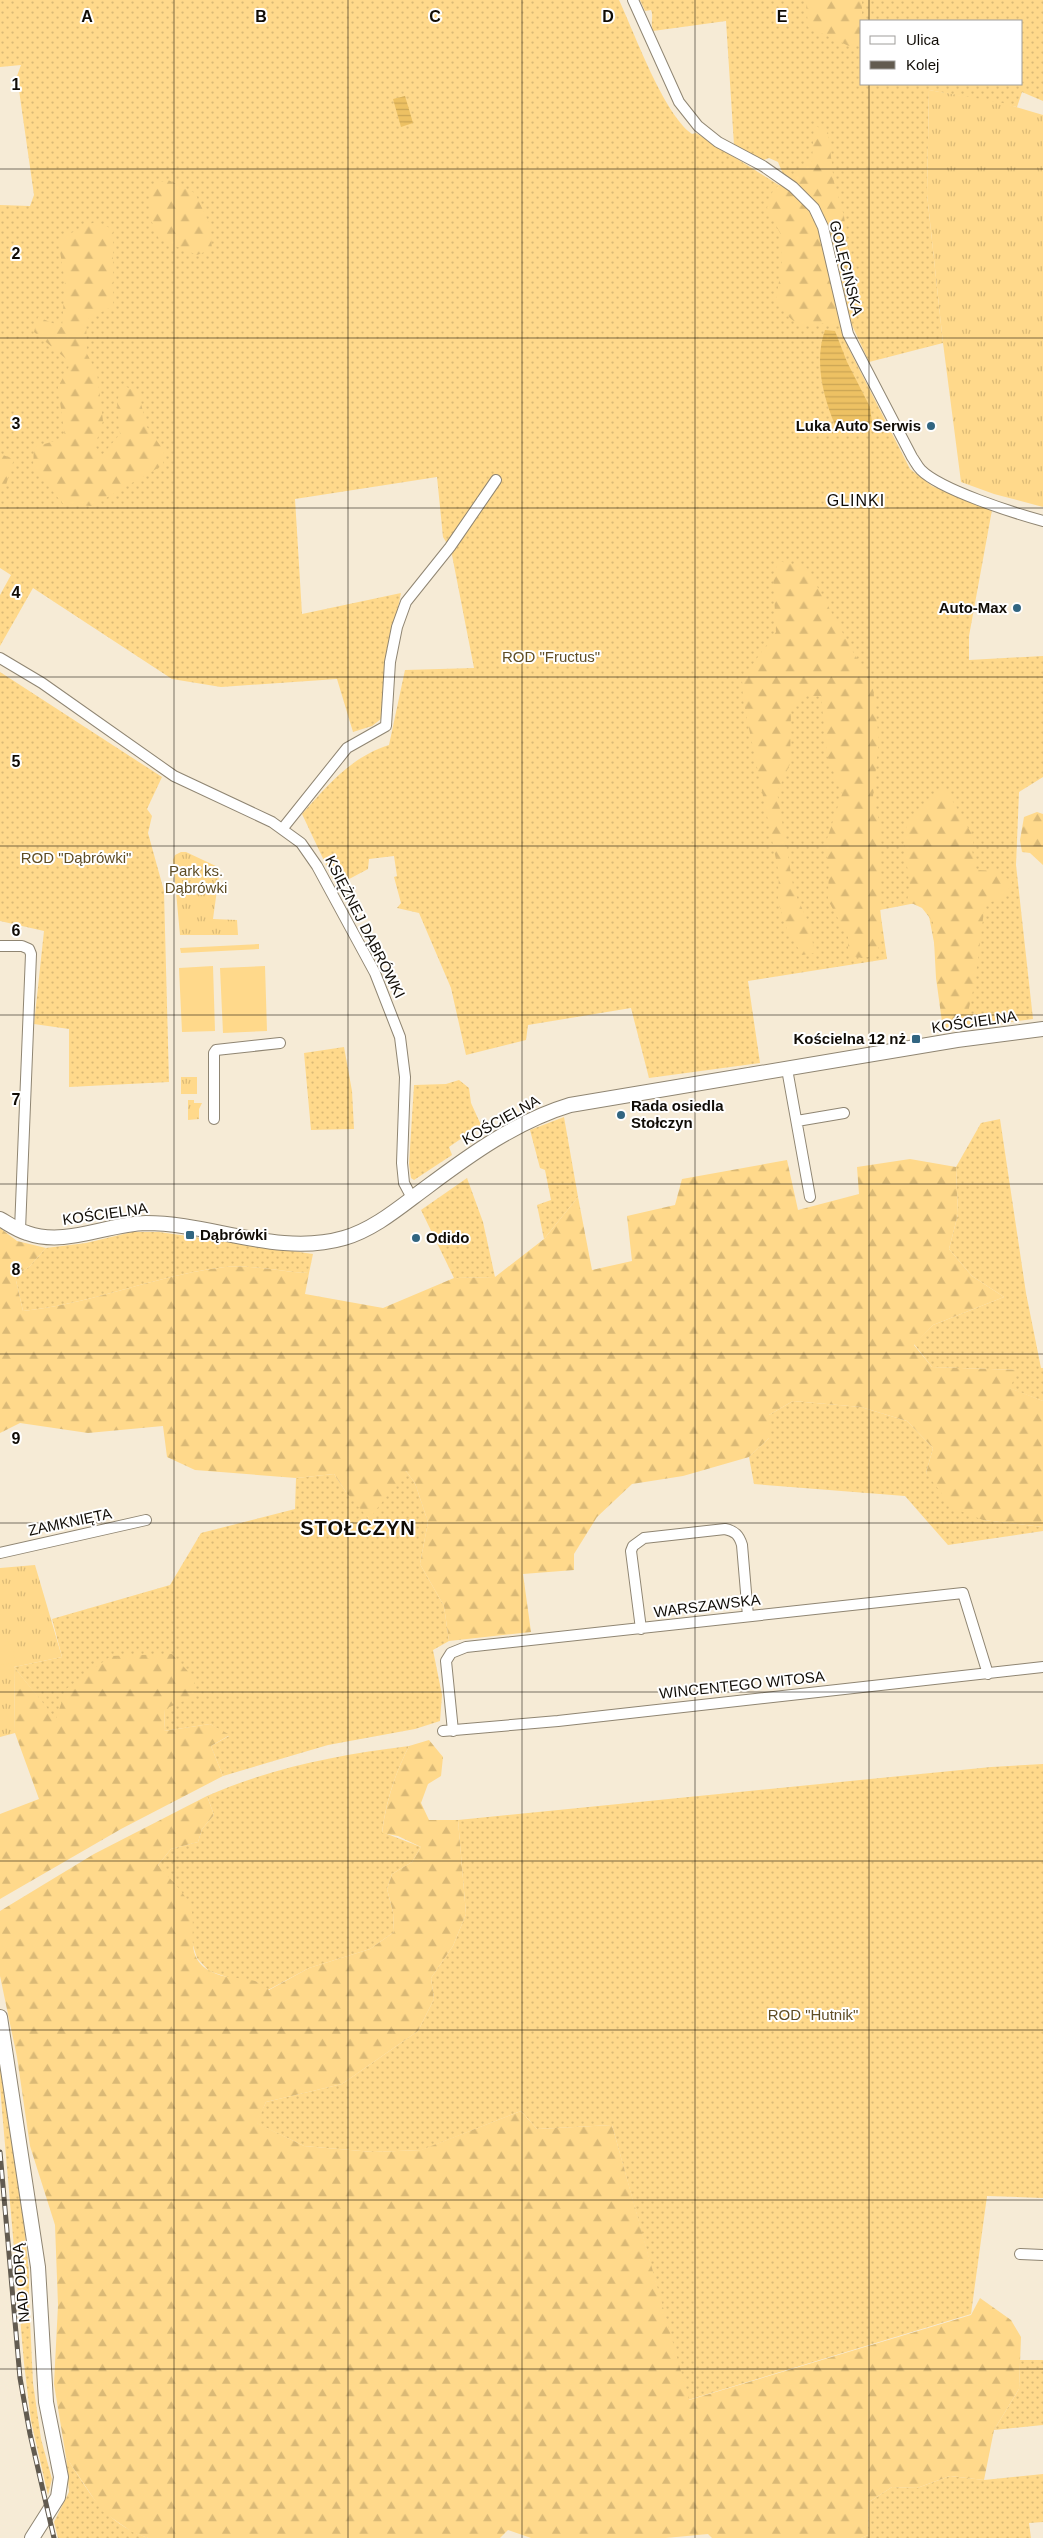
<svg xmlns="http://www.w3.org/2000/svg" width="1043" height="2538" font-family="Helvetica,sans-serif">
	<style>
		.grass { fill: url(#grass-dots); fill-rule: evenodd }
		.forest { fill: url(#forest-firs) }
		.park { fill: url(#park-tufts) }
		.pitch { fill: #ffd98b }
		.water { fill: url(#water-rules) }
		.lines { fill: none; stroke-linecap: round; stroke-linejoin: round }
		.street-casing { stroke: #8f8572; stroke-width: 12 }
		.secondary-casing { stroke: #8f8572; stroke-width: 16 }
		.street { stroke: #fff; stroke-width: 10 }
		.secondary { stroke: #fff; stroke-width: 14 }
		.rail-casing { stroke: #625b50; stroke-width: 5 }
		.rail { stroke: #fff; stroke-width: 3; stroke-dasharray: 9; stroke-linecap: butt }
		.grid { fill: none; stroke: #100c06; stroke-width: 1; stroke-opacity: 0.55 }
		.poi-dot { fill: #316581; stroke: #fff; stroke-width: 2 }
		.labels { text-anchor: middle; stroke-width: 4; stroke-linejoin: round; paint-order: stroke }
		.street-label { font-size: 15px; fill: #100c06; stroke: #fff }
		.poi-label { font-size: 15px; font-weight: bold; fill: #100c06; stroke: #fff; text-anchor: end }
		.park-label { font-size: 15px; fill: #5f4d25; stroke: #fff }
		.neighbourhood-label { font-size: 16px; letter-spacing: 1px; fill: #100c06; stroke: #fff }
		.district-label { font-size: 20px; font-weight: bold; letter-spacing: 1px; fill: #100c06; stroke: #fff }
		.grid-label { font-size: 16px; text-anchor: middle; font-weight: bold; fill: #100c06; stroke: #fff; stroke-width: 4; stroke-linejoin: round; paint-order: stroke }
	</style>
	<defs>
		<pattern id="grass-dots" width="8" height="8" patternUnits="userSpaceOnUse" patternTransform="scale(1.25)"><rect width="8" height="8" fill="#ffd98b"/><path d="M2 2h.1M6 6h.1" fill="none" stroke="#dab976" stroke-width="1.8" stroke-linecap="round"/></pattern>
		<pattern id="forest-firs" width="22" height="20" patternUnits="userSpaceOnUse" patternTransform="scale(1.25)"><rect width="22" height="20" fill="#ffd98b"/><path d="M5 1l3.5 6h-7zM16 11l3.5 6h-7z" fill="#dab976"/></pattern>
		<pattern id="park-tufts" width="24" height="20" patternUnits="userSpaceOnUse" patternTransform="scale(1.25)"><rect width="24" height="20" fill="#ffd98b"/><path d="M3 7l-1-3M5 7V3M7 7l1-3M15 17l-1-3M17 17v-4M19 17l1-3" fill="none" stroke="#dab976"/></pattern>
		<pattern id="water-rules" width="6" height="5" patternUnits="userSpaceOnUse" patternTransform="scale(1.25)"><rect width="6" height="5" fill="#edc163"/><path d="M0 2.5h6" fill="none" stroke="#caa554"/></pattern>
	</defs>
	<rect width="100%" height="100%" fill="#f6ebd6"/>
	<path class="grass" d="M0,0H619C635,34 663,113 692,134L696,133L801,199L849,349L910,469L932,486L992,510L969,636V660L1043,656V777L1019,792L1016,865L1033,1019L951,1030L926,901L880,910L887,959L748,981L760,1063L649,1078L631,1008L528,1025L526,1040L466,1055L451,988L419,913L397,908L401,903L394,877L397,876L394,856L369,859L368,869L336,886L302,814C328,785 351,757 389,745L405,670L474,668L451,550L443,537L437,477L295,499L302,614L401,593L385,673L381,719L372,726L353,732L337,679L221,687L172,679L33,588L0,646V595L11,575L0,568V205L30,206L34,195L17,76L21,65L0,67Z
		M640,0H1043V101L1022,92L1017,107L929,90L927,194L943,343L869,362L851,323L838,261L810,188L783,174L778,162L769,158L761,161L734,145L726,21L653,31C650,21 654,17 651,10L645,11ZM862,21H1022V84H862Z
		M0,672L162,777L147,809L152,816L148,833L164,891L169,1082L69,1087V1029L34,1024L44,931L0,921Z
		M344,1047L352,1091L354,1129L311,1130L304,1053Z
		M459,1080L469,1088L471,1103L481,1125L449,1147L452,1155L414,1180L411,1178L409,1164L414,1085L446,1084Z
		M564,1117L578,1197L544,1239L537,1205L551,1200L545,1170L540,1168L530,1130Z
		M1000,1119L1026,1293L1041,1368H1043V1401L1009,1388L1017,1370L932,1367L914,1344L933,1325L1004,1297L972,1276L949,1249L958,1214L956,1167L981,1123Z
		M467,1178L483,1222L495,1277L454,1278L421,1210Z
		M132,1232H159L313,1254L309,1273C278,1272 249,1263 218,1268C152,1277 90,1304 23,1311L15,1276L29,1267L46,1248L86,1243Z
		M793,1401L861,1407L907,1421L933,1448L926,1473L983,1520L1043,1527V1531L948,1545L905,1496L754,1484L749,1457L769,1438V1415Z
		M406,1471L415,1483L428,1522L420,1564L444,1606L449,1641L433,1650L442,1695L440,1721L415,1729L328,1745L223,1776L211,1746L229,1736L210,1724L164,1731L165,1709L56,1720L14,1667L62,1657L52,1619L170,1585L201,1533L295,1509L296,1478L334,1474L346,1492Z
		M409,1746C395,1774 386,1801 382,1832L421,1847L412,1862L392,1874L387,1889L393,1912L394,1932L370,1949L309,1968L268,1990L257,1982L230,1978L209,1971L197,1958L191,1939L192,1918L158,1865L171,1849L198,1842L202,1829L214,1815L207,1796C274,1767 337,1755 409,1746Z
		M1043,1764V2198L987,2196L971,2314L688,2400L612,2125L537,2129L521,2111L422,2150L373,2152L304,2146L256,2123L266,2102L342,2084L418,2031L434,1999L431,1978L453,1946L466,1914L458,1820L991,1767Z
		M0,2050L21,2196L29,2272V2299L33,2383L41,2439L52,2479L48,2495L31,2421L24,2363L0,2087Z
		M1020,2360H1043V2425L994,2430L1019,2389Z
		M66,2457C91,2494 103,2522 148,2538H58L54,2522L69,2492Z
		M1043,2474V2522L1029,2523L1031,2538H861L868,2535L869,2502L892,2487L917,2488L950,2476L984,2480Z"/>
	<path class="forest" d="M806,0H862V44L851,47L808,27Z
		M814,125L828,132L834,182L844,216L849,254L848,277L853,314L833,326C820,321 817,325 805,325C791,324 783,310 776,299L782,264L780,233L767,208L773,190L812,161Z
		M168,180L195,193L210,225L212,249L197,255L159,239L151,220V185Z
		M95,222L113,229V306L86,320L87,354L97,373L103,421L95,446L102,455L120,434L117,402L122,385L138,392L147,427L164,451L163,465L92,506L63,504L33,467L34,447L65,438L58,387L71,363L34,332L38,317L62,327L65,282L58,239Z
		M0,454L14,459L6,485L0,493Z
		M779,561L807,568L873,688L879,740L873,796L881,829L880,945L874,956L862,958L848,955V937L828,900L829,866L825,845L842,794L827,755L821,696H807L791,710L790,764L777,792L794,891L811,928L814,953L802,955L787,929L778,902L779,874L743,699L742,679L776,632L773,575Z
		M943,788L954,803L974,838L972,850L976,870L997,871L1012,882C1006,896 1000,901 985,903L975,982L965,1025L943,1029L936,978L933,922L922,908L907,901L910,886L904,846L907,822C923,814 928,798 943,788Z
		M1037,812L1043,814V865L1030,853L1022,852L1020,840L1024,817Z
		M910,1159L956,1167L958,1214L949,1249L972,1276L1004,1297L933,1325L914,1345L932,1367L1018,1370L1010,1388L1043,1401V1527L983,1520L953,1508L926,1473L933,1448L907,1421L861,1407L793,1401L769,1415V1438L749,1457L683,1476L632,1484L597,1517L574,1554V1570L523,1574L531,1632L449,1641L444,1606L420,1564L428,1522L415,1483L406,1471L369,1519L346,1492L334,1474L296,1478L195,1470L167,1457L163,1426L88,1433L20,1423L0,1433V1228L17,1241L46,1248L29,1267L15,1276L23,1311C90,1304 152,1277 218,1268C249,1263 278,1272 309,1273L305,1294L383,1308L454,1278L495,1277L544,1239L578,1197L592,1270L632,1261L627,1216L675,1205L682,1179L787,1160L798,1210L859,1194L857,1167Z
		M172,1654L195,1679V1696L165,1709L164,1731L210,1724L230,1735L211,1746L223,1776L121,1829L0,1899V1814L39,1799L15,1733L14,1667L56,1719L66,1689L111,1656Z
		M429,1740L443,1757L441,1776L428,1784L421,1803L429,1820H458L466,1914L453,1946L431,1978L434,1999L418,2031L342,2084L266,2102L257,2123L304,2146L373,2152L421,2150L521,2111L537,2129L612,2125L689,2400L971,2315L980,2298L1011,2320L1021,2337L1019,2389L994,2430L984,2480L950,2476L917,2488L892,2487L869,2502L868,2535L861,2538H712L708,2534L666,2538H531L508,2530L500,2538H148L132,2532L102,2511L66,2457L54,2384L58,2305L55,2225L30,2146L17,2057L0,1976V1911L94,1854L207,1796L214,1815L202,1829L198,1842L171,1849L158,1865C167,1876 180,1888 188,1901C201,1923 180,1955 210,1971C224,1979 241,1977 255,1981C260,1983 265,1987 269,1990L309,1968L370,1949L394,1932L393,1912L387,1889L392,1874L412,1862L421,1847L398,1836L382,1833C386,1801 395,1774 409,1746Z"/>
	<path class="park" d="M929,90L1003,103L1043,115V507L994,494L961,482L943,343L927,194Z
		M181,852H186L220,868L213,919L237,920L238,935H180L173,860L175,855Z
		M181,1077H197V1094H181Z
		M188,1100H194V1103H202L199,1109V1119L188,1120Z
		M35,1565L62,1657L14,1667L15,1733L0,1737V1568Z"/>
	<path class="pitch" d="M259,944V949L181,953L180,948Z
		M213,966L215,1031L182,1032L179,968Z
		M265,966L267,1031L223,1033L220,968Z
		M12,1644L15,1662L0,1665V1646Z"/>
	<path class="water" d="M405,96L413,123L401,127L393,99Z
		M825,330L835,331L847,362L870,407L872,423L856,432L835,425C823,396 814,361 825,330Z"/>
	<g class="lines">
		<defs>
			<path id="street" d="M633,0L679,102L698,126L718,142L763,166L793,187L814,208L823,227L848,334L912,457C915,461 917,466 921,470C941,490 1014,513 1043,521
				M0,658L42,683L174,776L272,822L301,843L317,866L375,973L400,1037L405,1077L402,1163L404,1183L412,1198
				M283,828L347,748L386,726L390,662L397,627L406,602L450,547L496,480
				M0,946H22L29,949L31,954L20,1230
				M787,1069L810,1197
				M214,1119V1053L216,1050L280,1043
				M797,1121L844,1113
				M0,1553L146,1520
				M641,1629L631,1551L633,1546L644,1538L725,1529C735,1531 739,1535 742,1545L748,1616
				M443,1731L558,1721L1043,1667
				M453,1731L446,1661L451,1653L466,1647L963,1593L988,1674
				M1020,2254L1043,2255"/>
			<path id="secondary" d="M0,1219C9,1224 17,1230 27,1233C65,1247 106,1224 146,1223C211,1223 279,1257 344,1238C375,1229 401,1206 427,1187C471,1154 517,1121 570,1105L957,1040L1043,1029
				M0,2017L38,2267L46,2402L61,2477L58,2497L32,2538"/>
		</defs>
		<use href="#street" class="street-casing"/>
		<use href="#secondary" class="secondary-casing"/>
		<use href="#street" class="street"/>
		<use href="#secondary" class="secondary"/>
		<defs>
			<path id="rail" d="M0,2152L20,2378L30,2434L54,2538"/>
		</defs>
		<use href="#rail" class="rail-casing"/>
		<use href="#rail" class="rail"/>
	</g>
	<path class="grid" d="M174,0V2538M348,0V2538M522,0V2538M695,0V2538M869,0V21M869,84V2538M0,169H1043M0,338H1043M0,508H1043M0,677H1043M0,846H1043M0,1015H1043M0,1184H1043M0,1354H1043M0,1523H1043M0,1692H1043M0,1861H1043M0,2030H1043M0,2200H1043M0,2369H1043"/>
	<g class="poi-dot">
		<circle cx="931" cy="426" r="5"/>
		<circle cx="1017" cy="608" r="5"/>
		<rect x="911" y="1034" width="10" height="10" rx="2.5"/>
		<circle cx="621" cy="1115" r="5"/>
		<rect x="185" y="1230" width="10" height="10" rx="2.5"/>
		<circle cx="416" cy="1238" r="5"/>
	</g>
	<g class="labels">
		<g class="street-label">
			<text transform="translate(846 268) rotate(76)" y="5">GOLĘCIŃSKA</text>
			<text transform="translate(365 927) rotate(63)" y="5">KSIĘŻNEJ DĄBRÓWKI</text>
			<text transform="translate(974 1022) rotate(-8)" y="5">KOŚCIELNA</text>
			<text transform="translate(501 1120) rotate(-29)" y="5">KOŚCIELNA</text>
			<text transform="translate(105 1214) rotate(-8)" y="5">KOŚCIELNA</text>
			<text transform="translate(70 1522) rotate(-12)" y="5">ZAMKNIĘTA</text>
			<text transform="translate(707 1606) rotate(-7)" y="5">WARSZAWSKA</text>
			<text transform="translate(742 1685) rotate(-6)" y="5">WINCENTEGO WITOSA</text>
			<text transform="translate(21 2283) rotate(-95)" y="5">NAD ODRĄ</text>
		</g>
		<g class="poi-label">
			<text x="921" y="431">Luka Auto Serwis</text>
			<text x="1007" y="613">Auto-Max</text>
			<text x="906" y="1044">Kościelna 12 nż</text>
			<text x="631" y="1111" text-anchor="start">Rada osiedla<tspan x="631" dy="17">Stołczyn</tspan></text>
			<text x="200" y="1240" text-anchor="start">Dąbrówki</text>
			<text x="426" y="1243" text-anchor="start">Odido</text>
		</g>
		<g class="park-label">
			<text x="551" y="662">ROD "Fructus"</text>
			<text x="76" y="863">ROD "Dąbrówki"</text>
			<text x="196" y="876">Park ks.<tspan x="196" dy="17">Dąbrówki</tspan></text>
			<text x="813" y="2020">ROD "Hutnik"</text>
		</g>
		<g class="neighbourhood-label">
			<text x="856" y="506">GLINKI</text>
		</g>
		<g class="district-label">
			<text x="358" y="1535">STOŁCZYN</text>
		</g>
	</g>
	<g class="grid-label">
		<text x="87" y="22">A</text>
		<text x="261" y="22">B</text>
		<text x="435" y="22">C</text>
		<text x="608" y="22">D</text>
		<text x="782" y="22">E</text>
		<text x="16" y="90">1</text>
		<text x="16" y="259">2</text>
		<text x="16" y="429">3</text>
		<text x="16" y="598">4</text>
		<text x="16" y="767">5</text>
		<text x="16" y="936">6</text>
		<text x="16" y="1105">7</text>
		<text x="16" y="1275">8</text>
		<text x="16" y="1444">9</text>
	</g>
	<rect x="860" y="20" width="162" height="65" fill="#ffffff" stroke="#9f9e9b"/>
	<rect x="870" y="36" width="25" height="8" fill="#ffffff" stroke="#9f9e9b"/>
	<text x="906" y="45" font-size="15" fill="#100c06">Ulica</text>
	<rect x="870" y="61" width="25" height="8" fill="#625b50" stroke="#9f9e9b"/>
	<text x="906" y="70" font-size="15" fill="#100c06">Kolej</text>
</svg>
